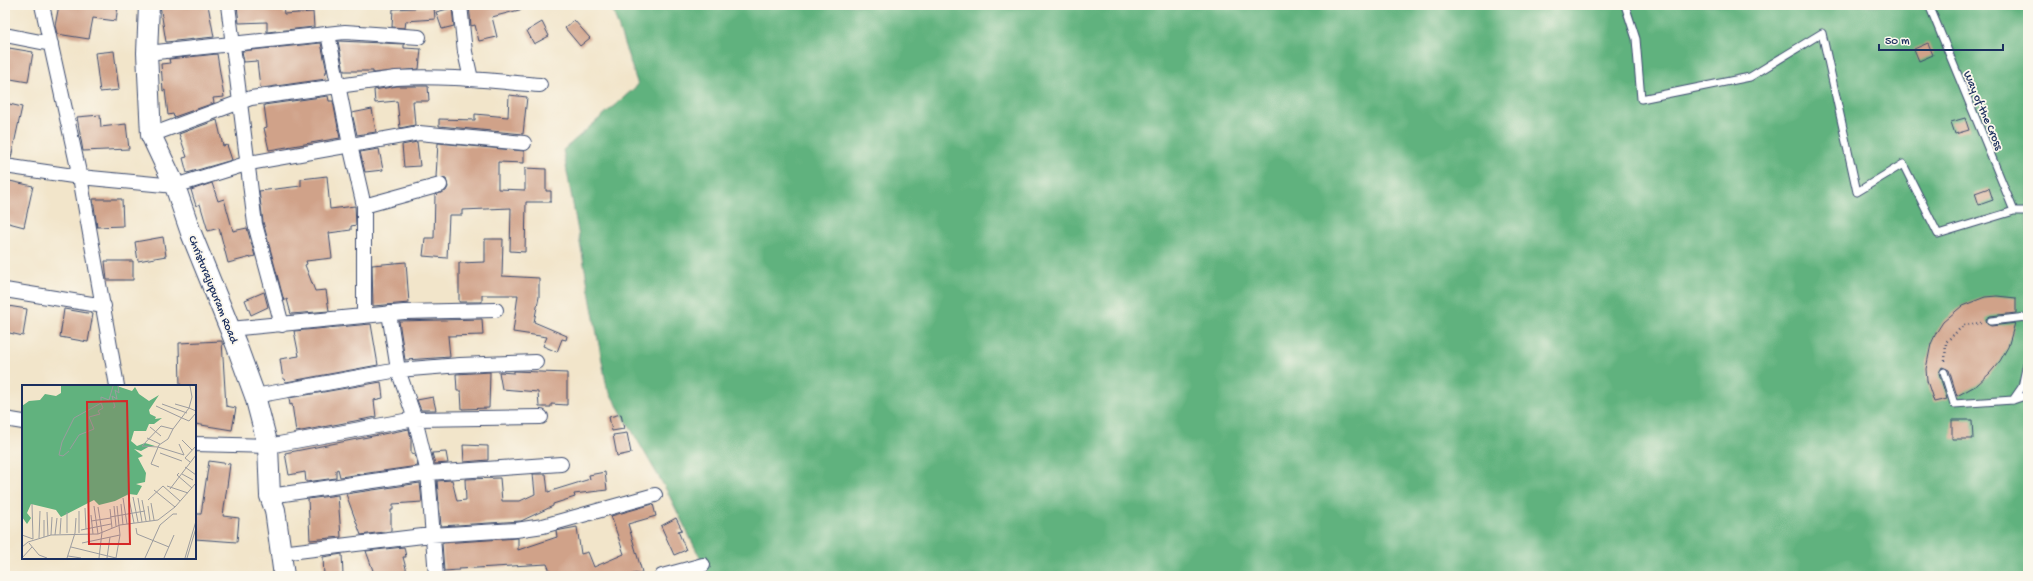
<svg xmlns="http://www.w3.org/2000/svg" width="2033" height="581" font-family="'Gochi Hand',sans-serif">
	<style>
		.forest { fill: #61b27e; stroke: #3e706e }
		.building { fill: #d0a289 }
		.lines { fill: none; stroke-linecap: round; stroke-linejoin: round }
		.lane-casing { stroke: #3b4a6e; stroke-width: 9 }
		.street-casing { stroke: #3b4a6e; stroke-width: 16 }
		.secondary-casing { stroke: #3b4a6e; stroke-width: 22 }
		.path { stroke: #3b4a6e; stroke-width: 2.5; stroke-dasharray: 1 3; stroke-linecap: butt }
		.lane { stroke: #fff; stroke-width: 7 }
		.street { stroke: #fff; stroke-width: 14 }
		.secondary { stroke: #fff; stroke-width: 20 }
		.labels { text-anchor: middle; stroke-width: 3.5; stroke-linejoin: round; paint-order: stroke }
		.street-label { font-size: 12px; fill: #1b2f5e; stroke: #fbf7ec }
		.inset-road { fill: none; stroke: #9c9c9f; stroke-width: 1 }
		.view { fill: #d62828; fill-opacity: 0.15; stroke: #d62828; stroke-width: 2 }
		.inset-edge { fill: none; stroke: #1b2f5e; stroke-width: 2 }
	</style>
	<rect width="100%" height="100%" fill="#fbf7ec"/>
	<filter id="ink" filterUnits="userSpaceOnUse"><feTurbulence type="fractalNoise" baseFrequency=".025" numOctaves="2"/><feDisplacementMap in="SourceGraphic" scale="8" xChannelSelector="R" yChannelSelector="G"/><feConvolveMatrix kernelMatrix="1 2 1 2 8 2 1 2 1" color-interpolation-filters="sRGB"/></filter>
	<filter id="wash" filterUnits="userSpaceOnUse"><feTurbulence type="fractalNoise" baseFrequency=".012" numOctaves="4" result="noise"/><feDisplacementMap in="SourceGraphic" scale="16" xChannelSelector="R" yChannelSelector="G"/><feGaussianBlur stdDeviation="0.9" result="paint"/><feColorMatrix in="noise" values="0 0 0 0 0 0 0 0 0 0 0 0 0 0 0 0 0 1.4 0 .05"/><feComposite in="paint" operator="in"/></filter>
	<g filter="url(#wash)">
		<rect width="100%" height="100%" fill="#f2e5ca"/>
		<path class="forest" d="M611,5H2028V576H709L667,491L607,388L563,150L638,85Z"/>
		<g id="blocks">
			<path class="building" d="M59,5H118L116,21L93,18L89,39L57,34L55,26Z
				M160,5H208L214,37L166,42Z
				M237,5H283L284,14L313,12L314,27L267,32V22L239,23Z
				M469,5H522L523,9L492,17L497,37L479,41L475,25L471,26Z
				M434,7L435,19L406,21L405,28L392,27L393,9Z
				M452,8L454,26L442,29L436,12Z
				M574,20L590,38L580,46L565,28Z
				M542,22L549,36L534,44L527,31Z
				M338,41L404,44V48L421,49L419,69L373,73V71H344Z
				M321,43L327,72H325L326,79L262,88L260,87L257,61L244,62L242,51Z
				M1928,43L1933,55L1919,61L1914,49Z
				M9,48L33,52L28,82L5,78Z
				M114,51L119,90L100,92L95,53Z
				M217,54L224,97L213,98L214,103L174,117L173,114L168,115L165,90L163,91L161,64L170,63L169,59Z
				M397,86H428L429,101H413L415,125L400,128L397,101L375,103L374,90Z
				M509,95L527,97L523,134L439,126V119L475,120V114L508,117Z
				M328,96L329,101H333L340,138L269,150L264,128L267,127L264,105Z
				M5,103L22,107L11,158L5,157Z
				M372,109L376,132L357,135L352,113Z
				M100,115L101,127L126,124L129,149L83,151L77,117Z
				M1965,118L1969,130L1955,134L1951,122Z
				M217,120L223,146L227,145L232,160L187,173L183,158L187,157L179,134Z
				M417,142L420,166L404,167L402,145Z
				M438,143L524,151V163L498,162V189L525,190V168L546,169V191H551V202H526L525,252L510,251L511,208L462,210V215H449L447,258L423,256L425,238H434L435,195L446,191L448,187L446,179L436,177Z
				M379,149L383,170L365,172L360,152Z
				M327,176L330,209L355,206L356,225L351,226V230L329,233L332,258L306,261L307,264L305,265L315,291L326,290L329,311L291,314L287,299L284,301L263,222L259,191L301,186V179Z
				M5,180L33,186L24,227L5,222Z
				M212,183L218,201L224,199L233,231L247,228L255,256L228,263L219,228L208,231L200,204L196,206L191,190Z
				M1989,188L1993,200L1979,205L1975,193Z
				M93,199H122L123,226L97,227Z
				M163,237L166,256L138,261L135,242Z
				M485,239H503L502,276L539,278V297L534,322L567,336L566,340L562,339L557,352L543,346L547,337L513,332L518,295H482V302H459V263L485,262Z
				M105,261H133V280H107Z
				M406,262L409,303L373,306L372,265Z
				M264,292L268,307L251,315L245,300Z
				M1997,296L2016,298V313L1990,316L1986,319L1987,324L1991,326L2015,323L2008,347L2000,361L1989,374L1977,385L1957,396L1949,370L1942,367L1939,373L1947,399L1934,402L1927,381L1926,369L1931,344L1936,333L1943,322L1962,306L1985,297Z
				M8,306L27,309L23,336L5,332Z
				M64,309L93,314L88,342L60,337Z
				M482,319L483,335L448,336L450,357L405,360L399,321Z
				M371,324L378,365L286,382L285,379H283L280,359L299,356L294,331Z
				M222,341L226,406L236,408L232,430L195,424V386H180L179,343Z
				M514,371L567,373V405L551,404V407H539L538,392L502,389L499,372L514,373Z
				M490,372L489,408L462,409L461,391H457L456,374Z
				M381,382L383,398L374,400L376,417L296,432L292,404L290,405L289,398Z
				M433,397L436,410H421L417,400Z
				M621,414L624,429L612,431L609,417Z
				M1952,420H1972L1973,439H1952Z
				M409,429L411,439V454L415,455L418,466L340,477L338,469L336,470V478L306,482L305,472L289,475L285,453Z
				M627,433L631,453L617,456L613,435Z
				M463,445L488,446V460L464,462Z
				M446,452L448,463L435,464L432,453Z
				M209,461L230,464L223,516L239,518L237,542L195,539V514H201Z
				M605,472L607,490L574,494L575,497L553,504V506L521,521L441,526L437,481L452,480L457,501L466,500L465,479L500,478L502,501H520L535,494L533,474H546L548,492L590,479L589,475Z
				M420,483L422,502L393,504V510H391V531L361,535L346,494Z
				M338,495L341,537L310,540L308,499Z
				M653,504L656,516L628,524L642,572L625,576H552L547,564L459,569V570L444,571L442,543L518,538V550L557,537L556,531L577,527L581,554L588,552L594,567L624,554L611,516Z
				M676,518L682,530L678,531L686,550L674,555L661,526Z
				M404,547L406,557H403L408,576H375L366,551Z
				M342,554L343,575L324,576L323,557Z"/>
		</g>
	</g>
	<g filter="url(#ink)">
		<use href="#blocks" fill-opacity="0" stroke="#3b4a6e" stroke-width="1"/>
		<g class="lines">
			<defs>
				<path id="lane" d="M1625,5L1636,39L1641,99L1750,77L1822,33L1857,192L1903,164L1938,234L2014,211
					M1929,5L2014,211H2028
					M1991,321L2026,317L2028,321
					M1944,372L1954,404L2013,400L2028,395
					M2013,400L2022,387L2028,359"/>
				<path id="street" d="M42,5L80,177L117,386
					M228,5L255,224L282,325
					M460,5L465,52L471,79
					M328,34L350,145L364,206V316
					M5,35L51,44
					M147,53L345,32L419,37
					M151,135L251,98L396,78C444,75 492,81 540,85
					M5,166L80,177L175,186L249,163L419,133L524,143
					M364,206L440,185
					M5,290L104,306
					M389,313L398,370L415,419L428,473L436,576
					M230,329L404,312L496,310
					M255,396L398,370L460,365L536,362
					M5,419L23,422
					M195,444L268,446L415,419L541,417
					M270,496L428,473L561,464
					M281,553L431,535L516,530L543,526L655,495
					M662,576L703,565"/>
				<path id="secondary" d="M149,5L147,53L151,135L175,186L191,233L236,344L255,396L268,446L270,496L275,510L284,576"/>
			</defs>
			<use href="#lane" class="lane-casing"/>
			<use href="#street" class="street-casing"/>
			<use href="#secondary" class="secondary-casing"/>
			<path class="path" d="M1945,361L1946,342L1964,325L1981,323"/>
			<use href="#lane" class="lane"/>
			<use href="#street" class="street"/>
			<use href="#secondary" class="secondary"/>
		</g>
	</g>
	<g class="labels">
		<g class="street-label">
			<text transform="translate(1984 110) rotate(67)" y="4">Way of the Cross</text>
			<text transform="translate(214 289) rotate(68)" y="4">Christurajupuram Road</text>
		</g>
	</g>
	<g transform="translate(22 385)">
		<rect width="174" height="174" fill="#f2e5ca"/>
		<path d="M39,1H95L110,6L113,2L117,9L127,16L137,10L127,25L128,29L134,32L133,34L140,33L132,39H127L124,46H112L109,56L115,61L123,58L133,61H128L119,66L112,64L121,71L116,73L124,88L123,97L114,99L120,101L115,110L107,109L93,116L77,120L72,115L39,132L34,125L9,119L5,128L9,133L5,139L0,132V21L7,16L18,15L23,9L34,11L39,8Z" fill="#61b27e"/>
		<path class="inset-road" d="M168,1L170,12L167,23L174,26M140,19L165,28M134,21L160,33M91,23L93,22L90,11L95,14L93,5L97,8L96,1M160,33L167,36L174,28M128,42L139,51M151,44L139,41L120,61L136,62L162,70M125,53L138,59M160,55L170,65M157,59L162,70M48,64L57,50L72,44L67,32L78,29L76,26L81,23L79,18M47,66L41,71L37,70L40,57L52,33L79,18V12L87,15L91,1M138,68L160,76M168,77L163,73L174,61M137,82L129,79L137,60L146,54L151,44L167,23L153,19M163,82L174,90M157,88L155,90L170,103M160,89L171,95M145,101L166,108M148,104L174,70M132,105L153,122M106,109L112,138M111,112L116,137M101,113L105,139M116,113L120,137M120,115L124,136M126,115L141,101L158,116M129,118L132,135M99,119L101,140M72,121L76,149M92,121L94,141M95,121L98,150M126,121L128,136M76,122L80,147L77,173M88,124L90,143M57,126V148M25,127L26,151M69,130L71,149M88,132L123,126M69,136L89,133M114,143L115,149L147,162M64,144L89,139M59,145L64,144L63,123M45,148V127M38,149L39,133M0,150L11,154L10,119M29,150L30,132M33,150L35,133M22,152V135M17,153L18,126M7,158L17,170L25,173M0,162L6,157L29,150L76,149L98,140L136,135L153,122L174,98M49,162L94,173L98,150L60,158M46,171L59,173M0,173L10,162M45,173L53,148L54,133M85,173L88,152M123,173L138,140L151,129H155M142,173L152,150M163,173L174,136M165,173L174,143"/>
		<path class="view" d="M105,16L108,159H67L65,17Z"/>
		<rect width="174" height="174" class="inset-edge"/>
	</g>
	<rect width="2033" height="581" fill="none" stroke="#fbf7ec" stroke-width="20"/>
	<path d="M1879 44v6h124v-6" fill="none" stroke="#1b2f5e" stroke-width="2"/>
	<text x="1885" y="44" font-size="12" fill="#1b2f5e" stroke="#fbf7ec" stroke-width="3" paint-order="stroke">50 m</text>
</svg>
